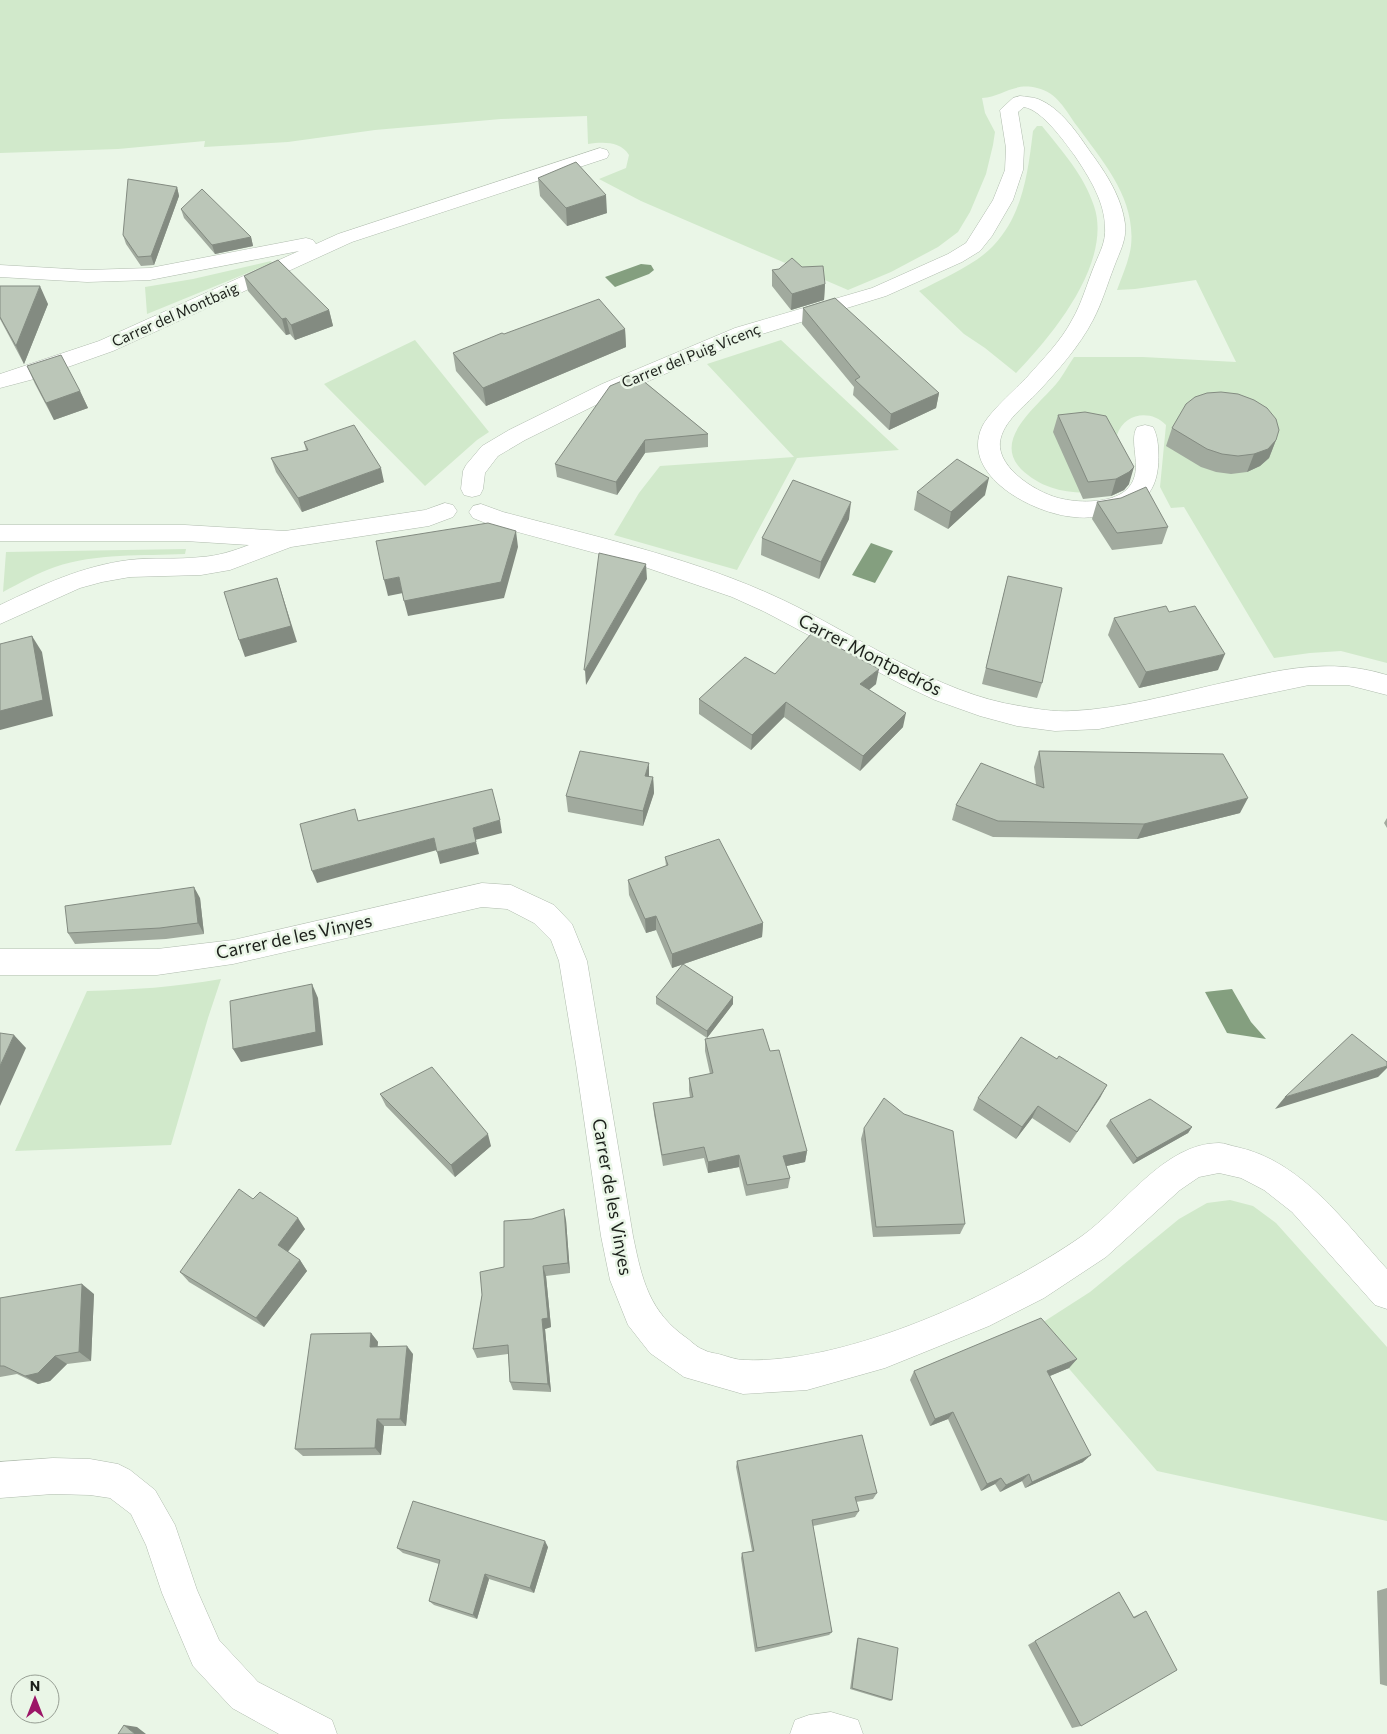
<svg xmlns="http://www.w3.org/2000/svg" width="1387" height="1734" font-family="Commissioner,sans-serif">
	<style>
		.green { fill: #d1e9cb }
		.water { fill: #849f7f }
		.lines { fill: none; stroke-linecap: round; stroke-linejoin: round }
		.street-casing { stroke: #b0bcae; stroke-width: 1 }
		.street { fill: #fff; fill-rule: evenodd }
		.wall { fill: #a1aa9e }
		.shaded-wall { fill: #838b81 }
		.building { fill: #bbc6b8; stroke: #838b81 }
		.labels { text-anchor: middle; stroke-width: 5; stroke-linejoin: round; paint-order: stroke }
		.far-street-label { font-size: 15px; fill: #1c201b; stroke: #eaf6e7 }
		.street-label { font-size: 18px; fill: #1c201b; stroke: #eaf6e7 }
	</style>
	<rect width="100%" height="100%" fill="#eaf6e7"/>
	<path class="green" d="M0,0H1387V663L1341,651L1310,653L1274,658L1184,507L1171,508L1160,487L1166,425C1151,409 1124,413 1117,435L1126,462L1093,493C1069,493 1047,490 1028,475C984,442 1040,406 1060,379C1065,372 1069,364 1074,357H1143L1236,362L1196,280L1135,289L1117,290C1122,276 1129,261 1131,246C1136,198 1103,162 1077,126C1066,111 1057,92 1037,88C1013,82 1002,97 982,98L985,113L995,132L993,145L986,174L970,212L958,232L938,247L891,272L848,290L641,201L599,179L626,168L629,155C620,141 603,142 588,144L587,116L501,119L375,130L288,142L204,147L205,141L118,149L0,153Z
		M1037,126H1042C1062,151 1084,175 1094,206C1113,262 1052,336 1016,373L985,348L964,334L919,291C942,279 977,264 994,245C1023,214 1028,172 1033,131Z
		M271,261L272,263L147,314L145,287L193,279Z
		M415,340L489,432L477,440L425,486L324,384Z
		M781,340L899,450L797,458L737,570L614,535L639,493L660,466L794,457L707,364Z
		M186,549L185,554C143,556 96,553 55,567C37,573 20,583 3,592L6,552Z
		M221,979L208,1018L171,1145L15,1151L87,991C132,990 176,987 221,979Z
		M1230,1200L1253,1206L1276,1223L1387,1347V1521L1157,1471L1034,1328L1090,1292L1179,1219L1207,1203Z"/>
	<path class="water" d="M641,264L651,265L654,270L649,274L615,287L605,277Z
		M871,543L893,551L875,583L852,575Z
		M1232,989L1251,1022L1266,1039L1227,1033L1205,992Z"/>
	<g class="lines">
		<defs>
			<path id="street" d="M1020,96C1026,97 1033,97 1038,99C1061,108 1078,134 1091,153C1106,173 1122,198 1125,224C1127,240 1119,253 1114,267C1107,285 1102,303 1093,320C1079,347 1058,370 1038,392C1024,407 1003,421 1000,442C997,469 1040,495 1063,499C1081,503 1110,503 1125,491C1147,473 1127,443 1137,427L1145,425L1153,427C1159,438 1159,455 1158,467C1155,495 1140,506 1115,513C1102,516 1088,519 1074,517C1034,514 960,476 982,427C989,412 1015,390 1028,376C1043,359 1061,341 1072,320C1082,303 1087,283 1095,264C1100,252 1106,241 1105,228C1105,202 1089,177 1075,156C1064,141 1042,110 1024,107L1018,112L1024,148L1023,170L1013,200L992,236L980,251L962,262L886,296L749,338L618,394L525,440L498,456L485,473L483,489L480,495L472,497L464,495L461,489L463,471L466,465L482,446L509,430L602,384L735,328L872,288L948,254L966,243L993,200L1005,170L1006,148L1000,110L1013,98Z
				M600,148L607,150L609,154L607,158L352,242L113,351L34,379L0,388V374L99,341L299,251L150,280L87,282L0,277V265L87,270L150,268L306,238L313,240L316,244L338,234Z
				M445,503L453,505L457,511L453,517L429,526L291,547L230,570L201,575L130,577L102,582L80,588L0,624V605C42,585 82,566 129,560C153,557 177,560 201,557C218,556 233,551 249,545L185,541H0V525H185L285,531L425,510Z
				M481,504L503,512C597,537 694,558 783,600C857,635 938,694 1020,706C1037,709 1054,712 1071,711C1121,709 1173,694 1222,683C1280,670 1328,657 1387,675V695L1348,685H1309L1099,729L1055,731L1017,726L980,716L935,700L901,684L765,612L732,597L636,564L488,524L473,518L469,512L473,506Z
				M482,883L511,885L554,905L572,924L587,961L633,1236C642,1280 649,1312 688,1339C693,1343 698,1348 704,1350C709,1353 716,1353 722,1355C729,1357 737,1360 744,1360C847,1364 999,1294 1082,1236C1123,1207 1164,1143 1219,1143C1225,1143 1231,1146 1237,1147C1302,1161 1345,1223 1387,1269V1309L1375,1305L1292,1212L1264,1190L1241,1178L1219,1173L1199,1177L1180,1190L1106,1257L1044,1298L989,1326L885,1368L807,1390L743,1394L684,1377L650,1353L628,1325L610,1280L601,1236L576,1064L559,961L551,940L534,923L507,909L482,907L233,964L157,975H0V949H157L233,940Z
				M53,1458L90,1459L118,1464L130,1470L155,1490L175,1525L197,1590L219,1640L258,1682L332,1720L337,1734H279L232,1708L193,1666L162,1593L146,1545L131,1514L110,1498L90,1495L53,1494L0,1498V1462Z
				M831,1712L858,1720L863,1734H790L795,1720L809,1715Z"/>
		</defs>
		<use href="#street" class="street-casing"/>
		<use href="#street" class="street"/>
	</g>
	<path class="wall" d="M538,178L607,213L567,226L540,196Z
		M177,187L179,196L154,265L141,266L126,244L123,235Z
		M181,209L251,237L253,246L215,254L184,218Z
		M802,267L825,284L824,300L791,310L772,286V270Z
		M244,276L329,310L333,326L295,340L290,334L286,335L248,291Z
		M0,286L48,304L24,364L0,319Z
		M803,308L939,393L936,408L889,430L853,395L854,387L802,324Z
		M625,329L626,347L486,406L456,371L453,353L504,334Z
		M27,366L80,391L88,408L54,420L35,384Z
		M636,375L708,434V447L645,453L617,495L557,477L555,464Z
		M1058,415L1129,484L1124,490L1111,496L1083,499L1053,432Z
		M1172,428L1276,440L1269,458L1260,466L1247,472L1231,474L1216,472L1201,467L1166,446Z
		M304,442L384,482L302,512L276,472L271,458L306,450Z
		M917,492L985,495L948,529L914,510Z
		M1097,502L1168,527L1162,544L1112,550L1092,519Z
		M849,519L819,579L761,555L762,538Z
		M1008,576L1042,683L1037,698L982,684Z
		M1169,612L1218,670L1139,688L1108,635L1114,618Z
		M775,674L876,684L869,690L903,727L860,771L784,717L751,750L699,714V699Z
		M1039,751L1240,813L1137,839L993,837L952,820L956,805L1036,785L1034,767Z
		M653,777L654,793L643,826L568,812L566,796Z
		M1387,818V828L1384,823Z
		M665,857L763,923L762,937L672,968L656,930L646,933L629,895L628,880L666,866Z
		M200,898L204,934L166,939L75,944L68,933Z
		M656,997H733V1004L707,1038L656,1004Z
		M705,1039L770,1051L807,1151L805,1162L786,1166L790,1178L788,1188L746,1196L739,1167L708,1173L704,1158L663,1166L654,1114L653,1103L690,1098L689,1090V1078L710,1074L705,1051Z
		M1057,1059L1107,1085L1070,1143L1032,1118L1016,1139L973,1110L978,1098Z
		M380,1094L491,1146L455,1177L386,1106Z
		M1110,1120L1192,1127L1188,1133L1133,1164L1106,1126Z
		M864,1128L965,1224L960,1234L873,1237L861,1139Z
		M253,1199L305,1229L288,1252L300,1260L307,1271L264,1327L189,1282L180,1272Z
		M566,1220L570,1273L546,1276L551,1327L545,1329L551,1392L513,1390L510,1382L508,1354L477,1358L473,1349L482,1295L504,1267Z
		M94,1294L91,1361L67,1364L50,1381L38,1384L17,1374L0,1377V1298Z
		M371,1333L378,1342L377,1346L413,1354L406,1426H384L381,1455L303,1456L295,1449Z
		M1077,1359L1069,1368L1050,1376L1083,1462L1025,1488L1022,1481L1000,1492L995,1484L981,1491L948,1419L930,1426L910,1380L914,1371Z
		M737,1461L877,1493L873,1499L856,1502L859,1511L855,1517L813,1526L832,1632L829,1635L755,1652L741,1558L742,1553L752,1551L736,1467Z
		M548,1547L534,1593L489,1579L477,1619L434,1605L429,1601L439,1564L403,1553L397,1548Z
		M1387,1588V1686L1380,1684L1377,1591Z
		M1119,1592L1133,1617L1146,1611L1081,1726L1072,1728L1028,1645Z
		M858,1638L892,1700L890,1701L850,1689L857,1640Z"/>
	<path class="shaded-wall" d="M177,187L179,196L154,265L151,256Z
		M606,195L607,213L567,226L566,208Z
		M251,237L253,246L215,254L212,245Z
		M825,284L824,300L791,310L792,294Z
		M40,286L48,304L24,364L16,346Z
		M329,310L333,326L295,340L291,325Z
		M286,318L290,334L286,335L282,319Z
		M625,329L626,347L486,406L483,388Z
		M80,391L88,408L54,420L46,403Z
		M939,393L936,408L889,430L891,414Z
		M645,440V453L617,495L616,482Z
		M1276,440L1269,458L1260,466L1247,472L1254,454Z
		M1134,467L1129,484L1124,490L1111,496L1116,479Z
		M381,468L384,482L302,512L298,498Z
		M989,478L985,495L948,529L951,512Z
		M851,502L849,519L819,579L821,562Z
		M516,531L518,547L504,598L408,616L404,601Z
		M646,564L647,579L586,685L585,670Z
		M399,577L403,593L388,596L384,580Z
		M277,578L297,642L245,657L239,640Z
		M32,636L42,652L53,716L0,730V711Z
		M1225,654L1218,670L1139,688L1146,672Z
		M879,669L876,684L857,699L860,684Z
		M786,702L784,717L751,750L752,735Z
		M906,713L903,727L860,771L863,756Z
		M649,763V779L645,776Z
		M653,777L654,793L643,826V811Z
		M1248,798L1240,813L1137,839L1144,824Z
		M500,820L502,833L475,840L473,828Z
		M434,838L437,850L317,883L312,871Z
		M476,842L479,854L440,864L437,852Z
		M194,887L200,898L204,934L198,923Z
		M656,916V930L646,933L645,919Z
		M763,923L762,937L672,968V954Z
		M312,984L318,998L323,1045L241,1062L233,1049Z
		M733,997V1004L707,1038V1031Z
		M14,1035L26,1048L0,1106V1066Z
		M1387,1066V1068L1378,1077L1275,1109L1285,1097Z
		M1107,1085L1100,1098L1070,1143L1077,1132Z
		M1038,1106L1032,1118L1016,1139L1022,1127Z
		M1192,1127L1188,1133L1133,1164L1137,1158Z
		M488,1134L491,1146L455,1177L451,1165Z
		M807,1151L805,1162L782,1167L783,1156Z
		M739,1155V1167L708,1173V1162Z
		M564,1209L566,1220L570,1273L568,1263Z
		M298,1218L305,1229L285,1255L278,1245Z
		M300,1260L307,1271L264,1327L256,1318Z
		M543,1266L546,1276L551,1327L545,1329L551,1392L548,1384L542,1319Z
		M82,1284L94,1294L91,1361L79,1352Z
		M371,1333L378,1342L377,1355L370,1347Z
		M407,1346L413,1354L406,1426L400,1419Z
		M55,1356L67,1364L50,1381L38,1384L25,1376Z
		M1077,1359L1069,1368L1040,1380L1047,1371Z
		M953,1412L948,1419L930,1426L935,1419Z
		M377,1419L384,1426L381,1455L375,1448Z
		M1091,1455L1083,1462L1025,1488L1032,1482Z
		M1029,1474L1022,1481L1000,1492L1006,1485Z
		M1001,1478L995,1484L981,1491L987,1484Z
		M545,1541L548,1547L534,1593L530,1588Z
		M485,1574L489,1579L477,1619L473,1615Z
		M124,1725L137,1727L146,1734H135Z"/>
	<path class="building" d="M576,162L606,195L566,208L538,178Z
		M128,179L177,187L151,256L138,257L123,235Z
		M202,189L251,237L212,245L181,209Z
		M792,258L802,267L823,266L825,284L792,294L772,270L779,269Z
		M278,260L329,310L291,325L286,318L282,319L244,276Z
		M0,286H40L16,346L0,317Z
		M835,298L939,393L891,414L855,380L860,377L803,308Z
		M599,299L625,329L483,388L453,353L502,333L504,334Z
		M61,355L80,391L46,403L27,366Z
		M636,375L708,434L645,440L616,482L555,464L610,386Z
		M1221,392L1238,394L1254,400L1267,408L1276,419L1279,430L1276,440L1268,449L1254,454L1238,456L1222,454L1207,449L1172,428L1186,404L1195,397L1207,393Z
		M1085,412L1106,416L1134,467L1129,472L1116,479L1088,482L1058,415Z
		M354,425L381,468L298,498L271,458L308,450L304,442Z
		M957,459L989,478L951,512L917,492Z
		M793,480L851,502L821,562L762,538Z
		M1146,487L1168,527L1117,533L1097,502L1121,498Z
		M488,523L516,531L501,582L404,601L399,577L384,580L376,541Z
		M599,553L646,564L585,670H584Z
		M1008,576L1062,588L1042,683L986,668Z
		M277,578L291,626L239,640L224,592Z
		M1166,606L1169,612L1195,606L1225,654L1146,672L1114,618Z
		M812,633L879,669L860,684L906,713L863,756L786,702L752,735L699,699L745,657L775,674Z
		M32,636L43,700L0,711V644Z
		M580,751L649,763L645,776L653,777L643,811L566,796Z
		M1039,751L1223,754L1248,798L1144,824L998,821L956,805L981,763L1044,788Z
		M492,789L500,820L473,828L476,842L437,852L434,838L312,871L300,824L355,809L358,821Z
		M719,839L763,923L672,954L656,916L645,919L628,880L668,865L665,857Z
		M194,887L198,923L160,928L68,933L65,906Z
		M683,964L733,997L707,1031L656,997Z
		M312,984L316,1032L233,1049L230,1001Z
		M763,1029L770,1051L779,1050L807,1151L783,1156L790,1178L747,1185L739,1155L708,1162L704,1147L662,1155L653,1103L693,1097L689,1078L713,1073L705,1039Z
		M0,1033L14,1035L0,1066Z
		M1352,1034L1387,1062V1066L1285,1097Z
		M1021,1037L1057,1059L1059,1056L1107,1085L1077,1132L1038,1106L1022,1127L978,1098Z
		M432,1067L488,1134L451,1165L380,1094Z
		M884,1098L904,1114L953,1131L965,1224L876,1227L864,1128Z
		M1150,1099L1192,1127L1137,1158L1110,1120Z
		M239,1189L253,1199L260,1192L298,1218L278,1245L300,1260L256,1318L180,1272Z
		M564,1209L568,1263L543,1266L548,1318L542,1319L548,1384L510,1382L508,1345L473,1349L482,1295L480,1272L504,1267V1221L532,1219Z
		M82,1284L79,1352L55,1356L38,1373L25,1376L4,1366H0V1298Z
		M1041,1318L1077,1359L1047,1371L1091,1455L1032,1482L1029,1474L1006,1485L1001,1478L987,1484L953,1412L935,1419L914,1371Z
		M371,1333L370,1347L407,1346L400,1419H377L375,1448L295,1449L311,1334Z
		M862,1435L877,1493L855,1497L859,1511L812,1520L832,1632L757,1648L742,1553L754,1551L737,1461Z
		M413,1501L545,1541L530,1588L485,1574L473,1615L429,1601L440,1560L397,1548Z
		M1119,1592L1134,1618L1146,1611L1177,1670L1081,1726L1035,1641Z
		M858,1638L898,1648L892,1700L852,1688Z
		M124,1725L135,1734H118Z"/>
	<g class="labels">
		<g class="far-street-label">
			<text transform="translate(175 315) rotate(-24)" y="5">Carrer del Montbaig</text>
			<text transform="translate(691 356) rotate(-22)" y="5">Carrer del Puig Vicenç</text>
		</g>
		<g class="street-label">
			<text transform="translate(870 655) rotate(27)" y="6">Carrer Montpedrós</text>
			<text transform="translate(294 937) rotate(-12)" y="6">Carrer de les Vinyes</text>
			<text transform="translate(612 1197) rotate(80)" y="6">Carrer de les Vinyes</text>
		</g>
	</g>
	<g transform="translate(35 1699)"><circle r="24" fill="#eaf6e7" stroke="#98a095"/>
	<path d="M0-4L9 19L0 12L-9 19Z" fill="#9c1667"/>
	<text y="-8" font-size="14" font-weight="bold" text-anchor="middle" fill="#1c201b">N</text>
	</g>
</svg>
